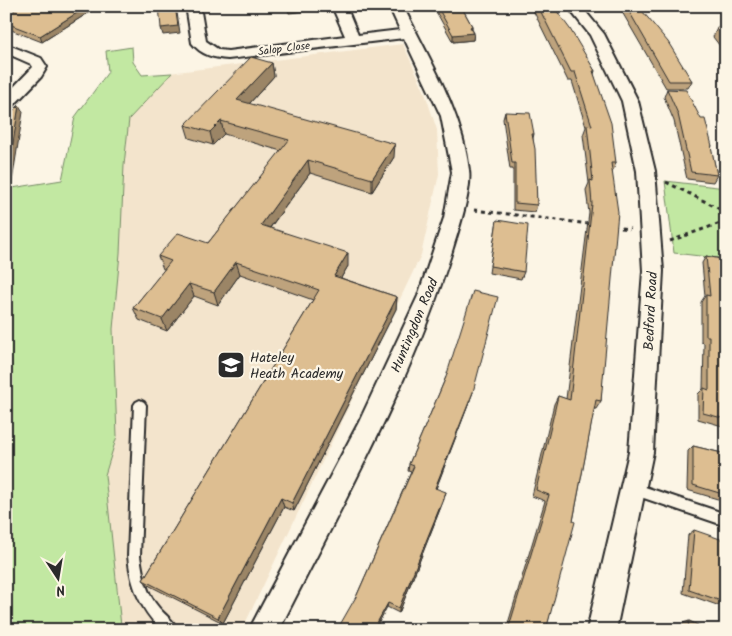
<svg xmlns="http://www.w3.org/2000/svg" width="732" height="636" font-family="Kalam,sans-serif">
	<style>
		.built { fill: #f3e4cc }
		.green { fill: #c2e8a2; stroke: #768a66 }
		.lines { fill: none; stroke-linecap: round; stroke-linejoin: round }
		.lane-casing { stroke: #2b2b2b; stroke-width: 4 }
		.street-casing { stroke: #2b2b2b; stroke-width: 4 }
		.path { stroke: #2b2b2b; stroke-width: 3; stroke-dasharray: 4 4; stroke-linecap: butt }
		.lane { fill: #fcf5e5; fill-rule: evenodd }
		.street { fill: #fcf5e5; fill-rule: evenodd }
		.wall { fill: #bea37d; stroke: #2b2b2b }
		.shaded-wall { fill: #9b8566; stroke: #2b2b2b }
		.building { fill: #ddbe91; stroke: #2b2b2b }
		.labels { text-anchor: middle; stroke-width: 4.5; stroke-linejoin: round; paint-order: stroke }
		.far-street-label { font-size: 11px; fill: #2b2b2b; stroke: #fcf5e5 }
		.street-label { font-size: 14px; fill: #2b2b2b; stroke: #fcf5e5 }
		.poi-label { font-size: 14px; fill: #2b2b2b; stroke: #fcf5e5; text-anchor: start }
	</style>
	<rect width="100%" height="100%" fill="#fcf5e5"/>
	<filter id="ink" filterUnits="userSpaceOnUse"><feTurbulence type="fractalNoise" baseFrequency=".02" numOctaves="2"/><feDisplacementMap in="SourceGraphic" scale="10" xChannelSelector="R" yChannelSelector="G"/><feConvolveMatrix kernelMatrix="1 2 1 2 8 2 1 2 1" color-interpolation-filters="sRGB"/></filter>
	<g filter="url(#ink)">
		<path class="built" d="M403,44L424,90L437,130L439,174L421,255L242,630H125L121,626L73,178L161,74Z"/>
		<path class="green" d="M132,47L133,62L142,75L172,73L129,119L124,165L120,253L113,329L117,436L105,475L121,626L118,630H6V189L62,180L75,117L108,72L106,51Z
			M665,181L726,188V259L674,253Z"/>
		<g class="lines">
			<defs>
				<path id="lane" d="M140,400L144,402L146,405L140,556C143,576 146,593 159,608C165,615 174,621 178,630H161C140,608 131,586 128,556L134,405L136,402Z
					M633,483L726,514V526L629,493L627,489L629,485Z"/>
				<path id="street" d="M186,6H200L206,41L219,50L228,51L345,36L332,6H346L358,35L400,30L389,6H403C429,59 462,111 469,170C472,189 459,229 453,248C412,382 342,505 279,630H249L359,422L418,296L444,218L452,172L441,116L404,38L228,59C214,58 201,55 192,43Z
					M567,6H581L604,34L638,101L655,171L663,271L653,452L616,630H587L629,452L643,271L637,171L622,101L590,35Z
					M6,44L41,58L47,67L41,77L12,107L6,109V95L33,67L31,64L6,53Z"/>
			</defs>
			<use href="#lane" class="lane-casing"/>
			<use href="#street" class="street-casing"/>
			<path class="path" d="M666,182L726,212
				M474,210L590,224
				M613,227L630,229
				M670,241L726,221"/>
			<use href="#lane" class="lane"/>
			<use href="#street" class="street"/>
		</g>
		<path class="wall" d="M21,6H96V8L42,42L6,28V15Z
			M284,6H306V11L289,13L287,7H284Z
			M433,6H461L472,26V29L474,33L473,40L453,42Z
			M532,6H553L595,71L594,74L616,163L612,173L601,401L596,409H594L573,521L546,630H506L545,501L532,496L554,404L558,396L566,399L589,213L586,190L589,183L583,135L586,127L572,81H568L532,8Z
			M624,6H638L692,81L688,88H666L622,12Z
			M718,26H726V54L713,37Z
			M272,63L274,76L249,104L394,157L372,192L310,173L270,228L348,266L341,278L397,297L396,309L294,511L284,507L223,623L150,586L143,580L313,300L240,274L218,305L194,296L167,331L139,320L133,308L165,269H163L158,256L208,243L281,151L224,134L213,145L189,138L185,125Z
			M667,89L712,146L711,148L717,175L713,182L687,179L674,121L664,97Z
			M505,112L534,134L533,138L537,205L535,212L513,210V169H510L503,119Z
			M497,220L524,272L521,279L489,273Z
			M706,256L726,260V427L698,419V394L703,389L704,343L701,342V302L705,296L702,263Z
			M446,377L470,400L436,488L444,499L399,613L387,607L357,595L411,472L408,471L409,464Z
			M693,446L726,454V497L721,500L687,490L688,451Z
			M694,530L724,602L717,605L683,593L688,535Z
			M689,621L708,630H682L683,623Z"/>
		<path class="shaded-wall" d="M88,6H96V8L42,42L40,36Z
			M175,6H176L180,33L163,35L161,28Z
			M472,26L471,33H474L473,40L453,42V35L470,27Z
			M272,63L274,76L240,114L237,100Z
			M19,105L23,112L11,188L6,189V181Z
			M221,121L224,134L213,145L210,132Z
			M395,144L394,157L372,192V179Z
			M308,160L310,173L263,237L261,225Z
			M348,253V266L335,288L334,276Z
			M236,262L240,274L218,305L214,292Z
			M189,284L194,296L167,331L162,319Z
			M397,297L396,309L294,511L292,503Z
			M473,392L470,400L434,494L435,488Z
			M446,492L444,499L399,613V608Z
			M281,498L284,507L223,623L218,618Z
			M388,603L387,607L375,630H373Z"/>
		<path class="building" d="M21,6H88L40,36L6,23V15Z
			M159,6H175L178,26L161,28Z
			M437,6H461L472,26L470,27L474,33L453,35Z
			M538,6H553L570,29L595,71H593L611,123L616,163H611L618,212L601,401L596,400L573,521L575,522L546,630H508L549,495L536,490L558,396L570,400L592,204L590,180L593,181L587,125L592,126L575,72H571Z
			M626,6H638L668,42L692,81H669Z
			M718,26H726V37Z
			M251,57L272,63L237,100L395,144L372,179L308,160L261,225L348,253L334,276L397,297L292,503L281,498L218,618L143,580L319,290L236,262L214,292L189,284L162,319L133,308L171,261L158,256L178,233L208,243L289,140L221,121L210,132L185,125Z
			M667,89L686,90L701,119H705L712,146H711L717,175L691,172L678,114Z
			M19,105L7,181H6V118Z
			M505,112L530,113L534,134H532L535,149L537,205L515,203V163H512Z
			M497,220L528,225L524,272L490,266Z
			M706,256L726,260V419L703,413L704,388L709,390V336H706V295L710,296Z
			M473,291L498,297L473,392L435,488L446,492L399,608L388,603L373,630H337L357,595L414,466L409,464L446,377Z
			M693,446L726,454V495L693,485Z
			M694,530L726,541L724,602L689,590Z
			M689,621L708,630H688Z"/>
	</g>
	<defs>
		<symbol id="school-square" viewBox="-11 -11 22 22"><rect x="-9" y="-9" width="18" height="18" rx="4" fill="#2b2b2b" stroke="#fcf5e5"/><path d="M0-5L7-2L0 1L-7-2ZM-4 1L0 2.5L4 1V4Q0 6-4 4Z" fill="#fff"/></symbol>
	</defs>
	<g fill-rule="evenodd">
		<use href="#school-square" x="215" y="349" width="32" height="32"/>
	</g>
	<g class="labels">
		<g class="far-street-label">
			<text transform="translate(284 48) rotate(-7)" y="4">Salop Close</text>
		</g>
		<g class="street-label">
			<text transform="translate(650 311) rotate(-87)" y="5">Bedford Road</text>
			<text transform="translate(414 325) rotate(-67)" y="5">Huntingdon Road</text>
		</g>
		<g class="poi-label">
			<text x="250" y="362">Hateley<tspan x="250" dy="16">Heath Academy</tspan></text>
		</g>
	</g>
	<rect width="732" height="636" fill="none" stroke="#fcf5e5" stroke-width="25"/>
	<rect x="12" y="12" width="707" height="611" fill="none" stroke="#2b2b2b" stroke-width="2" filter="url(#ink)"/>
	<g transform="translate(58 578) rotate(168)" stroke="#fcf5e5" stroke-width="4" paint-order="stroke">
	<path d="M0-4L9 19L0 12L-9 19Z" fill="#2b2b2b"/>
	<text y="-8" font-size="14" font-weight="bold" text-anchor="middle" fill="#2b2b2b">N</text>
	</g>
</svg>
